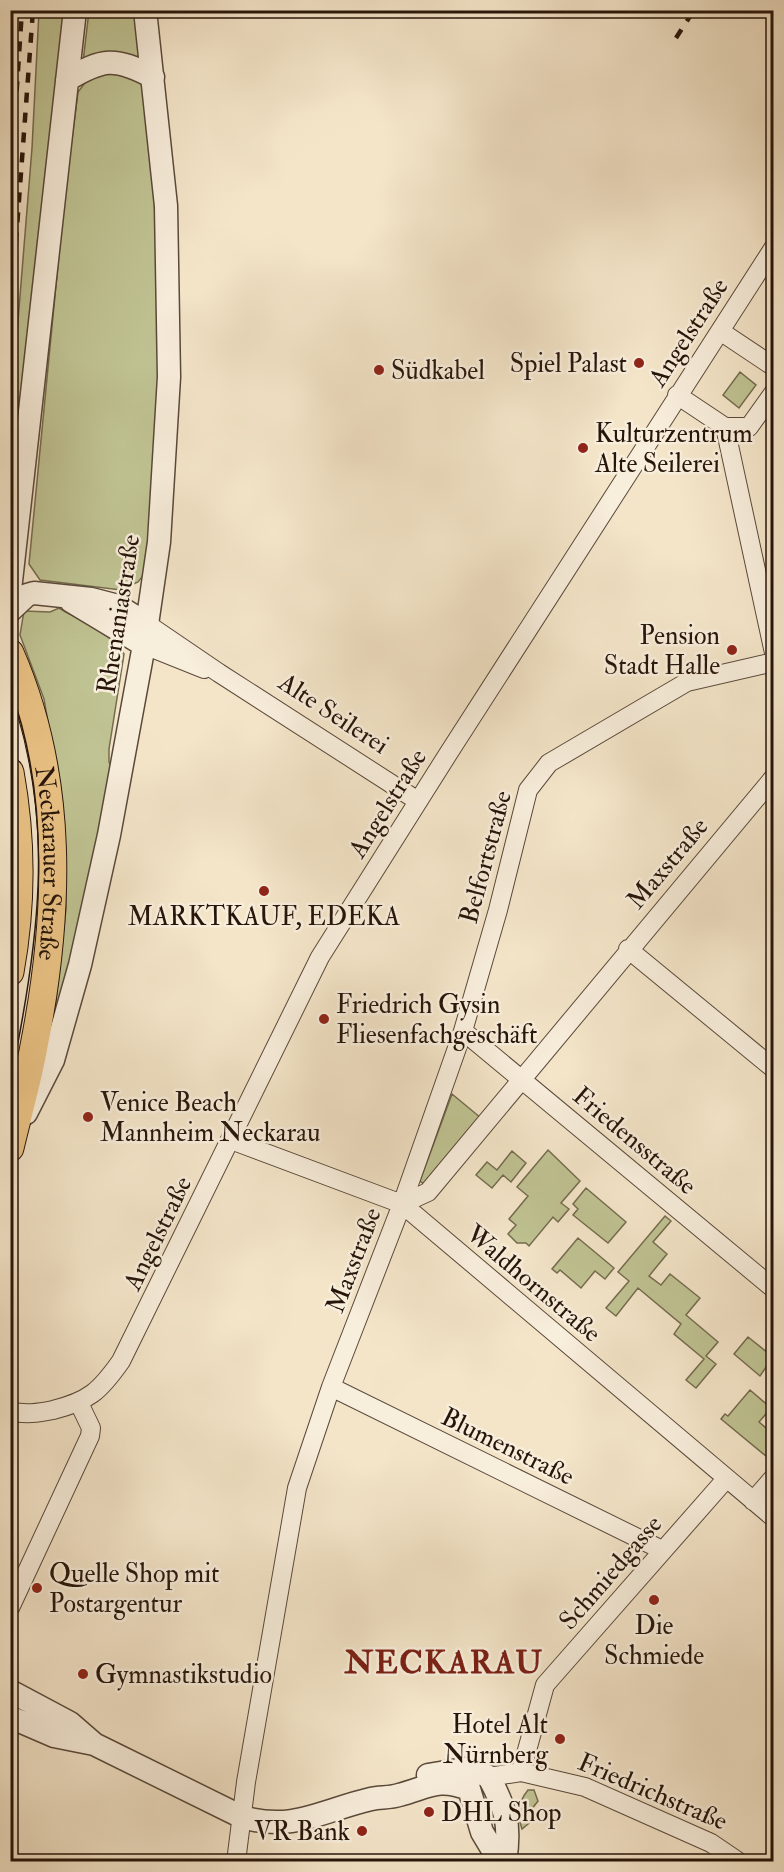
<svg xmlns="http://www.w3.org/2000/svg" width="784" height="1872" font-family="'IM FELL Double Pica',serif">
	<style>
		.green { fill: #c0c393; stroke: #746c4e; stroke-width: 1.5 }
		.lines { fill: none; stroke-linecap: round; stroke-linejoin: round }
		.minor-casing { stroke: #5a493a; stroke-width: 20 }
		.tertiary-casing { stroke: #5a493a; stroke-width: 25 }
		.primary-casing { stroke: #27150a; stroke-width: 29 }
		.minor { stroke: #f8eedc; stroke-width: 18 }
		.tertiary { stroke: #f8eedc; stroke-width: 22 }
		.primary { stroke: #eac284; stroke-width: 27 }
		.tram { stroke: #27150a; stroke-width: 1.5 }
		.rail { stroke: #27150a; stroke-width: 4.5; stroke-dasharray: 10 10; stroke-linecap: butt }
		.poi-dot { fill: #8f2418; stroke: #f8eedc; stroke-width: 2 }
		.labels { text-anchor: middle; stroke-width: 5; stroke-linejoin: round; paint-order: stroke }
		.street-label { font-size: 26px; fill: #27150a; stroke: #f8eedc }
		.poi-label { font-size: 26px; fill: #27150a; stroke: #f8eedc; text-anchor: start }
		.district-label { font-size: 32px; font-weight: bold; letter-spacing: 1.5px; fill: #7a1f14; stroke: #f8eedc }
	</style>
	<rect width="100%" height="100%" fill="#f4e5c9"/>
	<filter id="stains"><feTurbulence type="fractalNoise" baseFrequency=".00333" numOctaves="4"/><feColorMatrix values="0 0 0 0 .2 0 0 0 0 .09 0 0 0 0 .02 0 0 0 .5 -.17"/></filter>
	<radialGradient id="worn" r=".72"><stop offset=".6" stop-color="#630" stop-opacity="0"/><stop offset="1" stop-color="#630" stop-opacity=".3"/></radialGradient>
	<path class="green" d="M39,11H65L11,528V407L32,148Z
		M89,11H137L143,61L83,62Z
		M108,70L139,78L145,90L154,194L160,334L152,515L146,572L138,582L121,590L40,580L29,564L65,192L78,92L87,80Z
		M740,372L756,385L739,408L723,395Z
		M59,608C77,619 116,636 124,654L109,749V762L117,776L53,1027L66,909L65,848L55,762L44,699L20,635L24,611L50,612Z
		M452,1094L481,1118L425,1185L420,1181Z
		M548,1150L580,1181L561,1203L569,1209L558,1222L553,1217L529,1246L526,1243H517L508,1234L516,1225L509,1219L528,1196L517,1187Z
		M512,1151L526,1163L511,1182L503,1175L492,1188L476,1175L487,1162L497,1170Z
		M586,1188L626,1222L608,1243L573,1215L578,1209L573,1204Z
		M665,1216L671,1221L653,1242L667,1254L649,1276L661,1285L670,1274L700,1298L686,1315L718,1342L706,1356L716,1364L696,1388L686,1380L704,1359L674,1334L681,1324L638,1288L616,1316L606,1308L629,1281L618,1272Z
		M578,1238L614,1268L605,1279L595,1271L581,1288L560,1270L557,1273L552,1269Z
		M748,1337L773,1357L760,1376L734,1354Z
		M750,1390L771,1408L759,1422L773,1434L772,1461L721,1419L725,1414L728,1416Z
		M528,1790H534L538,1801L531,1810L534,1819L522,1829C516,1814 518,1802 528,1790Z"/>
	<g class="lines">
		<defs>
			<path id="minor" d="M720,331L774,367
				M677,395L725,427L774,653
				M725,427H749L774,392
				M147,624L219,673L418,801
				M144,645L204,669
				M628,949L774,1069
				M463,1031L774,1289
				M231,1140L402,1204L774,1518
				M402,1204L428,1192L774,777
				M331,1387L662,1550
				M10,1411C25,1415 38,1413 53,1410C89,1401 100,1391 121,1361L320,957L448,754L774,247
				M753,1501L774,1477
				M10,1608L90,1436L91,1428L79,1403
				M521,1772L545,1685L726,1479
				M489,1777L521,1772L585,1787L711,1843L739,1862
				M236,1862L246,1782L297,1488L331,1387L402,1204L463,1031L498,910L528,790L549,763L687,682L774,662"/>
			<path id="tertiary" d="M67,80C103,58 115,57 153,77
				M10,590L75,10
				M71,601L144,645
				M10,611L27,595L34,593L91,599L118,606L147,624
				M26,1113L53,1060L80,965L109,835L144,645L159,542L169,377L166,206L145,10
				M10,1691L70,1723L93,1743
				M10,1717L54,1736L94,1744L242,1817C294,1832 323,1810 371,1799C380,1797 390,1798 399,1795C429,1787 438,1777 469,1789
				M428,1775L470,1768L489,1777
				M489,1777C506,1809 511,1825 505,1862
				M469,1789L482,1832L500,1862"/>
			<g id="primary">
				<path id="s1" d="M10,653C65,779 60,913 34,1046C28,1080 18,1114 10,1148"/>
				<path d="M10,772C22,838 22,906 10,972"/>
			</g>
		</defs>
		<use href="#minor" class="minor-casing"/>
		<use href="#tertiary" class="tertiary-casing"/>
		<use href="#primary" class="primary-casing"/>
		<use href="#minor" class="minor"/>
		<use href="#tertiary" class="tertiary"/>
		<use href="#primary" class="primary"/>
		<path class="tram" d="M10,688C57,818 38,950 10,1082"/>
		<path class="rail" d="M676,38L694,10
			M10,191L22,10
			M10,322L33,10"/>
	</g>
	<g class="poi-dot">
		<circle cx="639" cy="363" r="6"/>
		<circle cx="379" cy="370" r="6"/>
		<circle cx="583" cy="448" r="6"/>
		<circle cx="732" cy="650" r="6"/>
		<circle cx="264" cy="891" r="6"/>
		<circle cx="324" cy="1019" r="6"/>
		<circle cx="88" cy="1117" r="6"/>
		<circle cx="37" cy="1588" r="6"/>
		<circle cx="654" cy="1600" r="6"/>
		<circle cx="83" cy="1674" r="6"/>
		<circle cx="560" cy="1739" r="6"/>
		<circle cx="429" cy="1812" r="6"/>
		<circle cx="362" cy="1831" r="6"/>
	</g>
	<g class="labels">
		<g class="street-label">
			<text transform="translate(688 332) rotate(-57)" y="9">Angelstraße</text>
			<text transform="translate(118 614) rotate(-81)" y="9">Rhenaniastraße</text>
			<text transform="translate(334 713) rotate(33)" y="9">Alte Seilerei</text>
			<text transform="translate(387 803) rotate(-58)" y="9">Angelstraße</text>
			<text transform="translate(485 857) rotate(-75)" y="9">Belfortstraße</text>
			<text dy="9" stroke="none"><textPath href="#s1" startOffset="216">Neckarauer Straße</textPath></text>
			<text transform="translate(667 863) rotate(-50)" y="9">Maxstraße</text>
			<text transform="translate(635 1140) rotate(40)" y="9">Friedensstraße</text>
			<text transform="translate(157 1233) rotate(-64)" y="9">Angelstraße</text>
			<text transform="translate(353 1260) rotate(-69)" y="9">Maxstraße</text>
			<text transform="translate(534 1283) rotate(40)" y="9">Waldhornstraße</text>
			<text transform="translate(508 1446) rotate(26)" y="9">Blumenstraße</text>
			<text transform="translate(610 1572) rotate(-49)" y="9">Schmiedgasse</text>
			<text transform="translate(653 1791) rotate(23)" y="9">Friedrichstraße</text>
		</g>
		<g class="poi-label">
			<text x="627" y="372" text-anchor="end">Spiel Palast</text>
			<text x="391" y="379">Südkabel</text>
			<text x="595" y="442">Kulturzentrum<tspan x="595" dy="30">Alte Seilerei</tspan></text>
			<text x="720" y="644" text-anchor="end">Pension<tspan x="720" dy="30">Stadt Halle</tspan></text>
			<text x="264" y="925" text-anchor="middle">MARKTKAUF, EDEKA</text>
			<text x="336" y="1013">Friedrich Gysin<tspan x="336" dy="30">Fliesenfachgeschäft</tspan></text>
			<text x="100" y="1111">Venice Beach<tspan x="100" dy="30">Mannheim Neckarau</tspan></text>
			<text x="49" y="1582">Quelle Shop mit<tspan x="49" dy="30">Postargentur</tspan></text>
			<text x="654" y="1634" text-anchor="middle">Die<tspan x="654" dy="30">Schmiede</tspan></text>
			<text x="95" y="1683">Gymnastikstudio</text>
			<text x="548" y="1733" text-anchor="end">Hotel Alt<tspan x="548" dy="30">Nürnberg</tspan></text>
			<text x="441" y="1821">DHL Shop</text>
			<text x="350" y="1840" text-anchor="end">VR Bank</text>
		</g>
		<g class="district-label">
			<text x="444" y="1673">NECKARAU</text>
		</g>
	</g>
	<rect width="784" height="1872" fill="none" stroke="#f4e5c9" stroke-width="36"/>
	<rect x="12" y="12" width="760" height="1848" fill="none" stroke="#27150a" stroke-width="3"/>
	<rect x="18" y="18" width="748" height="1836" fill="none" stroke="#27150a" stroke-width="1.5"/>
	<rect width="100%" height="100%" filter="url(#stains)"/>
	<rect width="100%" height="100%" fill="url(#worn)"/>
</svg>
